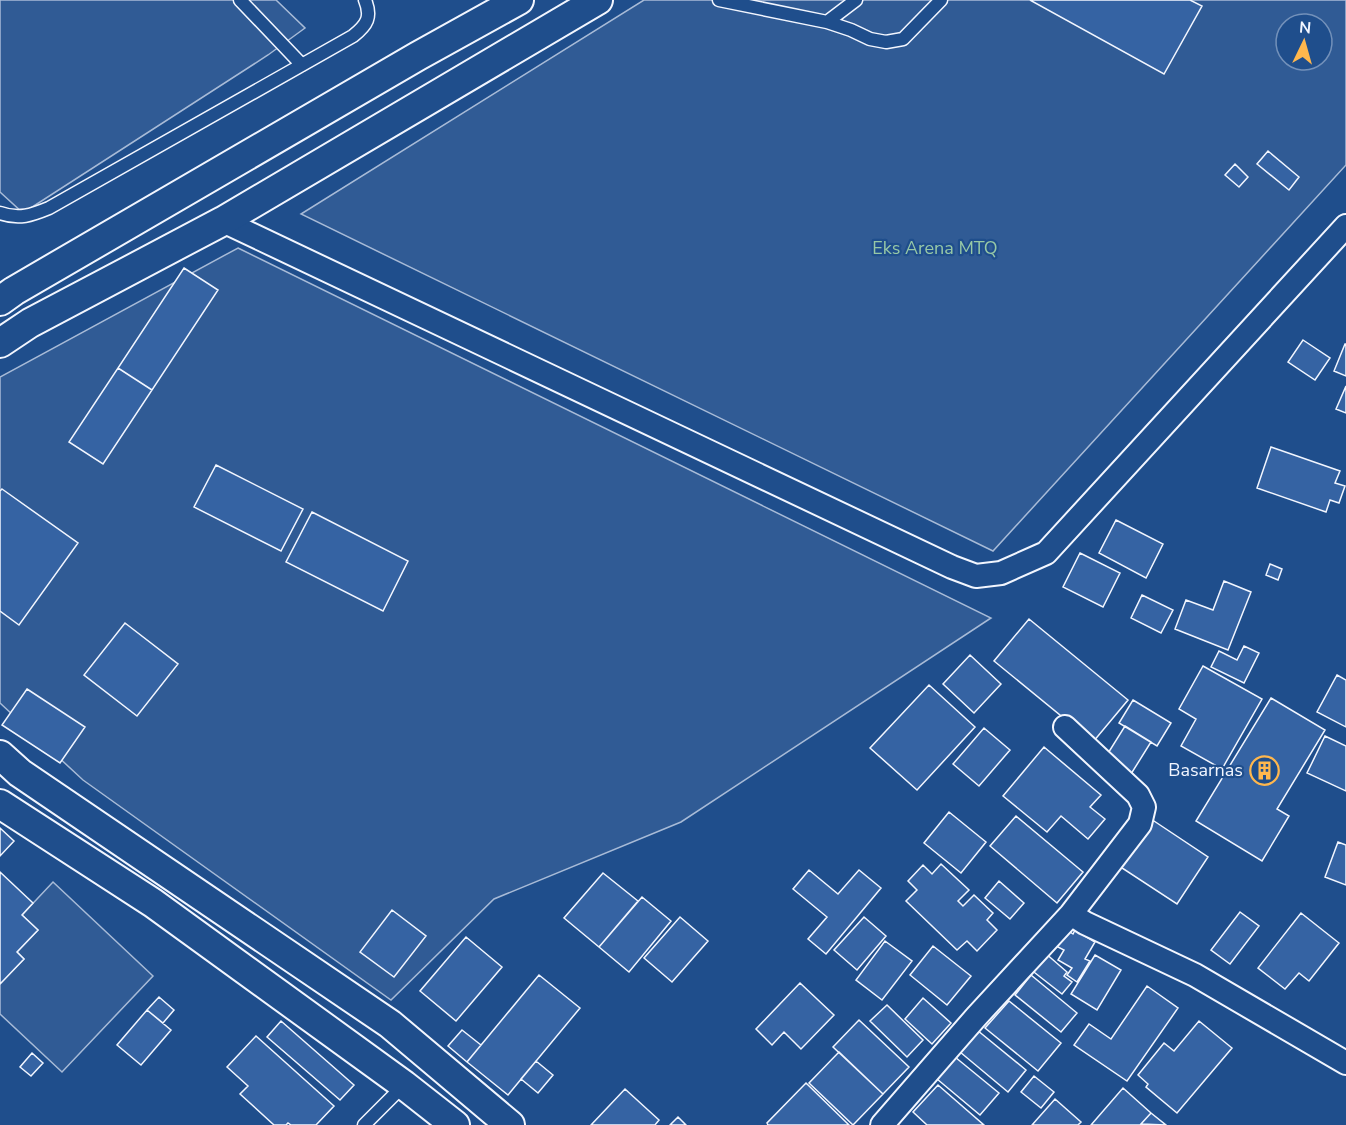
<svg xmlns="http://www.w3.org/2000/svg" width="1346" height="1125" font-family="'Nunito Sans',sans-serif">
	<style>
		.built { fill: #305b95; stroke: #a8bbd7; stroke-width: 1.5; fill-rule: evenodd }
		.building { fill: #3563a3; stroke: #f2f6ff; stroke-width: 1.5 }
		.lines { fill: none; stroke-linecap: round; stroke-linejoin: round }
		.service-casing { stroke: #f2f6ff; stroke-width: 15 }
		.minor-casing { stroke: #f2f6ff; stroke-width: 26 }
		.tertiary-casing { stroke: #f2f6ff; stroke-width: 32 }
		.service { stroke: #1f4e8c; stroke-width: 12 }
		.minor { stroke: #1f4e8c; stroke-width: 22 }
		.tertiary { stroke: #1f4e8c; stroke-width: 28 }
		.labels { text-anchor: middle; stroke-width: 4.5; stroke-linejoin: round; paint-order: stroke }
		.park-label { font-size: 18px; fill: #97c8a6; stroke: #1f4e8c }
		.poi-label { font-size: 18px; fill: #f2f6ff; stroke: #1f4e8c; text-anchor: end }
	</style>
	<rect width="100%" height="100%" fill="#1f4e8c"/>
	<path class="built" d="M0,0H276L305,28L268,55L23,213L0,192Z
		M644,0H1346V165L993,551L301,214ZM1286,24H1322V60H1286Z
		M238,248L991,618L681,822L494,899L391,1000L83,780L0,703V377Z
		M53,882L153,976L62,1072L0,1014V984L24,959L17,952L38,930L22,915Z"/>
	<path class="building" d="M1030,0H1190L1202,6L1164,74Z
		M1268,151L1299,177L1289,190L1257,164Z
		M1235,164L1248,177L1239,187L1225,175Z
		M184,268L218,290L152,390L118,368Z
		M1303,340L1330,358L1315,380L1288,362Z
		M1345,344H1346V376L1334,371Z
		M118,368L152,390L103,464L69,442Z
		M1346,386V413L1336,409Z
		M1271,447L1340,471L1335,483L1345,486L1339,503L1330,500L1326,512L1257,488Z
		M216,465L303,509L281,551L194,507Z
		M2,489L78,543L19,625L0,611V491Z
		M312,512L408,561L383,611L286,562Z
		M1116,520L1163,544L1146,578L1099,553Z
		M1080,553L1120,573L1103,607L1063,587Z
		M1270,564L1282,569L1278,580L1266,575Z
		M1224,581L1251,592L1228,650L1175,629L1186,600L1213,610Z
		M1142,595L1173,610L1161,633L1131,618Z
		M1029,619L1128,700L1093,742L994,661Z
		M125,623L178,664L137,716L84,675Z
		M1244,646L1259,653L1244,683L1211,667L1219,651L1237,660Z
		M970,655L1001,684L974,713L943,684Z
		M1203,666L1262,699L1222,769L1181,746L1196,719L1179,709Z
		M1337,675L1346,680V727L1317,712Z
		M929,685L975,727L917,790L870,748Z
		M27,689L85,727L60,763L2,725Z
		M1271,698L1325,730L1277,809L1289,816L1262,861L1196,821Z
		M1133,700L1171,723L1157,746L1119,723Z
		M1125,726L1151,742L1131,774L1105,758Z
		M984,728L1010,750L979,786L953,764Z
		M1325,736L1346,746V791L1307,773Z
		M1044,747L1101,795L1090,807L1105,819L1088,839L1061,816L1047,832L1003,796Z
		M949,812L986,842L961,873L924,843Z
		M1016,816L1083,872L1057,903L990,846Z
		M1151,819L1208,857L1177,904L1119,866Z
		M0,828L14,841L0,856Z
		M1338,842L1346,845V885L1325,877Z
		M941,864L969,890L958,901L963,906L974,895L993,913L987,920L997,930L977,951L967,941L957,950L906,901L917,890L908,881L923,865L932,874Z
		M809,870L838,894L859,870L881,888L826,954L808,939L827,917L793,889Z
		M0,872L33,903L22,915L38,930L17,952L24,959L0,984Z
		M603,873L638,901L599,947L564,918Z
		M999,881L1024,903L1010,919L985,898Z
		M642,897L671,921L629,972L599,947Z
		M392,910L426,936L394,977L360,952Z
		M1240,912L1259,926L1230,964L1211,950Z
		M1301,913L1339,943L1309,981L1299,973L1285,989L1258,968Z
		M680,917L708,941L672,982L644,958Z
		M864,917L886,936L857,970L834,950Z
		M1064,928L1073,934L1075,930L1095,942L1085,959L1090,961L1077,982L1067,975L1072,968L1058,960L1064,950L1054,945Z
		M466,937L502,967L456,1021L420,991Z
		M885,941L912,961L882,1000L856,980Z
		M933,946L971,976L947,1005L910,975Z
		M1044,952L1067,972L1064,976L1072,982L1062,994L1030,969Z
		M1095,955L1121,970L1097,1010L1071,994Z
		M539,975L580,1008L508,1095L467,1062Z
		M1031,975L1077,1013L1061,1032L1015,995Z
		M800,983L834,1015L801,1049L784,1032L772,1045L756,1029Z
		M1147,986L1178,1008L1127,1081L1074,1045L1089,1024L1111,1039Z
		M159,997L174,1010L163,1023L147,1010Z
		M923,998L951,1023L932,1044L905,1019Z
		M1009,1001L1061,1043L1038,1071L985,1028Z
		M887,1005L923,1040L907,1057L870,1021Z
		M147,1010L171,1030L141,1065L117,1045Z
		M859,1020L909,1067L883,1094L833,1047Z
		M281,1021L354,1085L340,1100L267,1037Z
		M1199,1021L1232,1048L1177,1113L1146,1087L1148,1084L1138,1075L1164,1043L1174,1051Z
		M462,1030L481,1045L467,1062L448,1046Z
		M977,1030L1026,1070L1008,1092L960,1052Z
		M256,1036L334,1106L316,1125H291L288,1123L286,1125H274L240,1094L248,1086L227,1067Z
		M839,1052L883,1094L853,1125L809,1083Z
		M32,1053L43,1063L31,1076L20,1067Z
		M955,1057L999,1093L980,1115L937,1079Z
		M536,1061L553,1075L538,1093L521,1079Z
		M1034,1076L1054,1092L1041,1108L1021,1092Z
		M806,1083L849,1125H768L767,1123Z
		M938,1085L984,1125H927L913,1112Z
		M1123,1088L1151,1113L1140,1125H1091Z
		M625,1089L659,1120L655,1125H591Z
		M1055,1099L1081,1122L1078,1125H1032Z
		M1151,1113L1166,1125L1141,1124Z
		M678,1117L686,1125H670Z"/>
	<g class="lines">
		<defs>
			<path id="service" d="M240,0L302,65
				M719,0L827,22L851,30L870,39L886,42L903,39L941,0
				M827,22L856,0
				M0,213C19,220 32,215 49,208L353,36C367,25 372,17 365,0
				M364,1125L404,1085"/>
			<path id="minor" d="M223,221L952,567L976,576L1001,573L1046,553L1346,226
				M1071,914L1085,923L1195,975L1346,1063
				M882,1125L976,1017L1071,914L1140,824L1144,807L1138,795L1065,727"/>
			<path id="tertiary" d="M0,301L14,291L418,56L519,0
				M0,343L30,323L223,221L598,0
				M0,755L20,773L390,1024L510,1125
				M0,804L153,903L404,1085L455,1125"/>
		</defs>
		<use href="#service" class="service-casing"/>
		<use href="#minor" class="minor-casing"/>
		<use href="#tertiary" class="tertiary-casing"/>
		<use href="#service" class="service"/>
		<use href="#minor" class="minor"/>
		<use href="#tertiary" class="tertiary"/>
	</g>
	<defs>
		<symbol id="building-ring" viewBox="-11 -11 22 22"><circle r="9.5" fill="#1f4e8c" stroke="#ffb74d" stroke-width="1.5"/><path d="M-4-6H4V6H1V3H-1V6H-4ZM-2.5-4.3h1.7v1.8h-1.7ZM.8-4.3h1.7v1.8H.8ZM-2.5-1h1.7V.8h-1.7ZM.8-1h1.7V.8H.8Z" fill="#ffb74d"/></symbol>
	</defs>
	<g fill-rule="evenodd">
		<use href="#building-ring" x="1248" y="754" width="33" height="33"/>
	</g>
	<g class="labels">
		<g class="park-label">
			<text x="935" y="254">Eks Arena MTQ</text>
		</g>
		<g class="poi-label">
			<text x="1243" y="776">Basarnas</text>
		</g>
	</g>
	<g transform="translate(1304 42) rotate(5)"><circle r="28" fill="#1f4e8c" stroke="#7391ba" stroke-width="1.5"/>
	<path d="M0-4.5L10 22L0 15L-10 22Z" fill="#ffb74d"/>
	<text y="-9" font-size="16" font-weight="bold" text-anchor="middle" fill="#f2f6ff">N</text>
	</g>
</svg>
